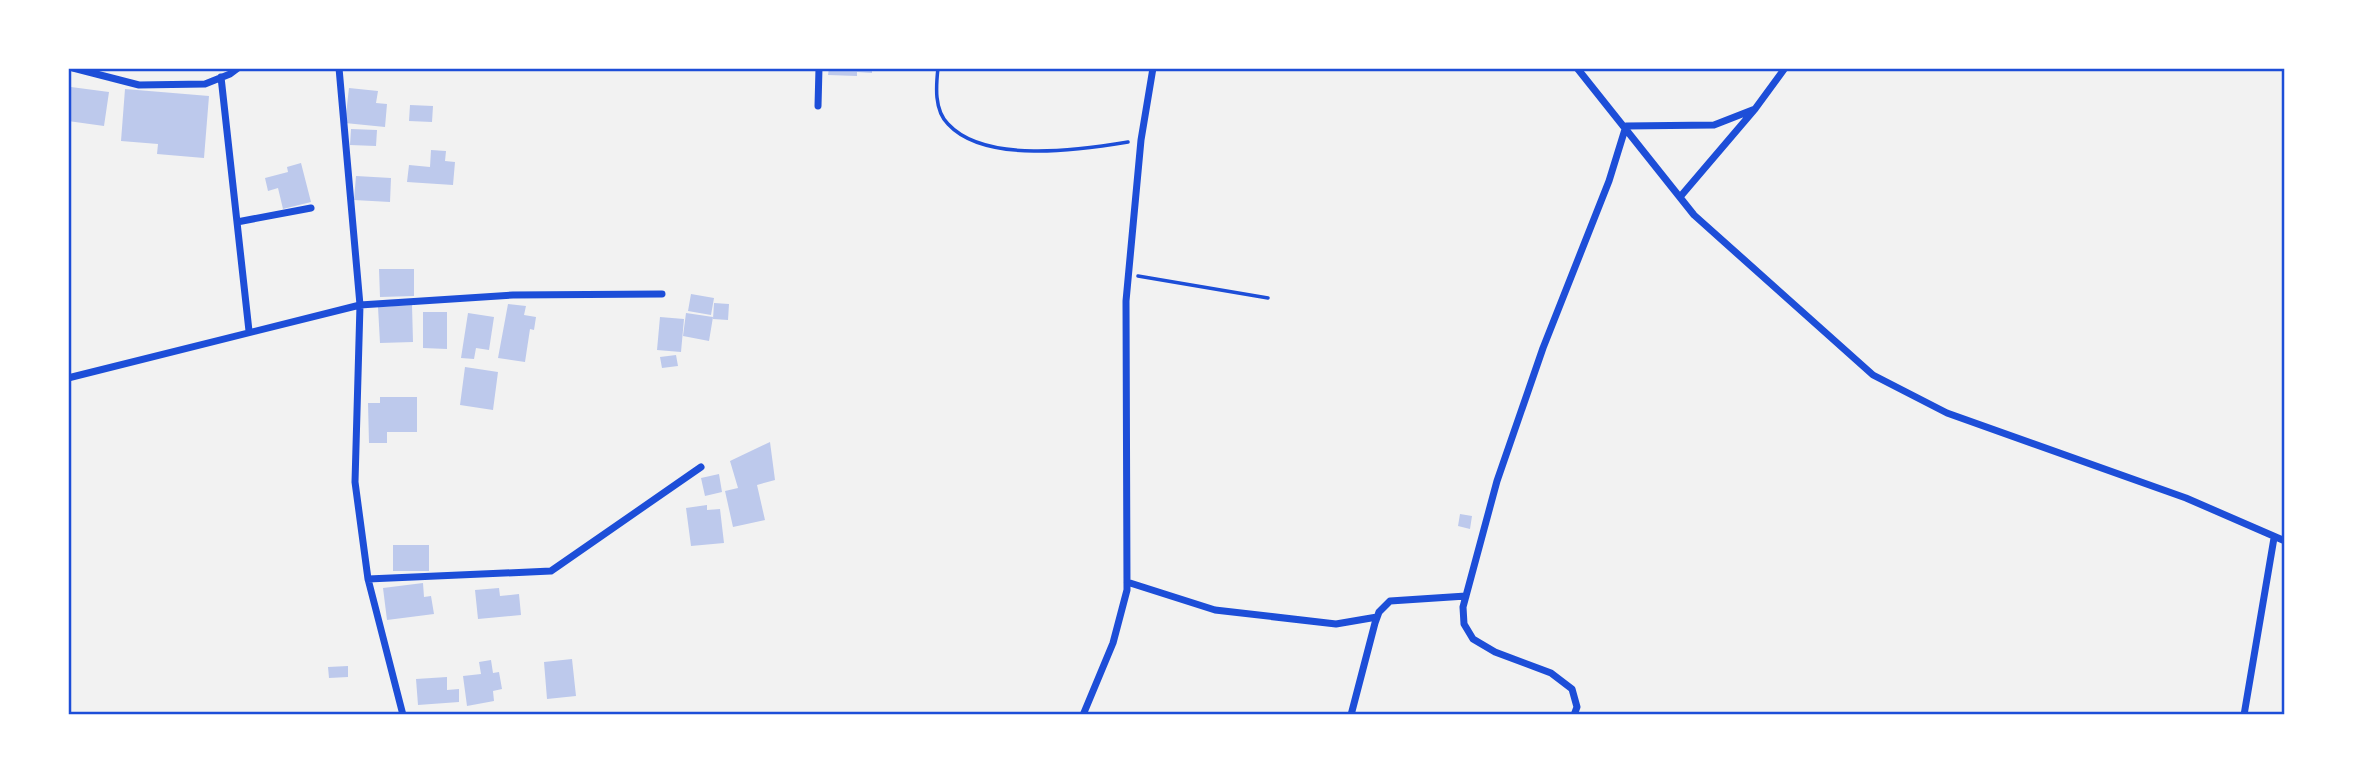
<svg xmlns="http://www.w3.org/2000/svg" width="2353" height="783" font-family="Poppins,sans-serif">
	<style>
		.building { fill: #bdc9ec }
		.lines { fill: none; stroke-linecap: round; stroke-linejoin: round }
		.path { stroke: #1d4ed8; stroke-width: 3.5 }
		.minor { stroke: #1d4ed8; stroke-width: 7 }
		.neatline { fill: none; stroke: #1d4ed8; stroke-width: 2.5 }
	</style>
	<rect width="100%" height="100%" fill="#f2f2f2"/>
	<path class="building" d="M829,68H872V73L857,72V76L828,75Z
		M71,87L109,92L104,126L68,121Z
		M349,88L378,91L376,103L387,104L385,127L345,123Z
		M125,89L209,96L204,158L157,154L158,144L121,141Z
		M410,105L433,106L432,122L409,121Z
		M351,129L377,130L376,146L350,145Z
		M431,150L446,151L445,161L455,162L453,185L407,182L409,165L430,167Z
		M301,163L311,202L283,209L278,188L268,191L265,178L288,172L287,167Z
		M356,176L391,178L390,202L354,200Z
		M379,269H414V296L380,297Z
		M691,294L714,298L711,315L688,311Z
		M714,303L729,304L728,320L713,319Z
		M508,304L526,306L524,315L536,317L534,330L530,329L525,362L498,358Z
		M412,305L413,342L380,343L378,307Z
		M423,312H447V349L423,348Z
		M468,313L494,317L489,350L476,348L474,359L461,358Z
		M686,313L713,317L709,341L683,336Z
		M660,317L684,319L681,352L657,350Z
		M676,355L678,366L662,368L660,357Z
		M465,367L498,372L493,410L460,405Z
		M380,397H417V432H387V443H369L368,403H380Z
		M770,442L775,480L757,485L765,520L733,527L725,491L738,488L730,461Z
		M719,474L722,492L705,496L701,478Z
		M707,505V510L720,509L724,543L691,546L686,508Z
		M1460,514L1472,516L1470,529L1458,526Z
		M393,545H429V571H393Z
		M423,583L424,597L431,596L434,614L387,620L383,588Z
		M499,588L500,596L519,594L521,615L478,619L475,590Z
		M572,659L576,696L547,699L544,662Z
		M491,660L493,673L499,672L502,689L493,691L494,701L467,706L463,676L481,674L479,662Z
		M348,666V677L329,678L328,667Z
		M447,677V690L459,689V702L418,705L416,679Z"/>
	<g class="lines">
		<path class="path" d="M938,68C936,86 934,110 948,124C985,164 1080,150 1128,142
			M1138,276L1268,298"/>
		<path class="minor" d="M73,68L139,85L205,84L230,74L238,68
			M339,68L360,305L355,482L368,579L403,715
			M1577,68L1694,215L1873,375L1947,413L2186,498L2285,541
			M221,77L249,331
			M818,106L819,68
			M1680,197L1755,109
			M237,222L311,208
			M68,378L360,305L513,295L662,294
			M368,579L551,571L701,467
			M1127,582L1215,610L1336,624L1377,617
			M1083,715L1113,643L1127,590L1126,301L1141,140L1153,68
			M1351,715L1375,623L1379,612L1390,601L1466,596
			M1574,715L1577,707L1572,689L1551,673L1495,652L1473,639L1464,624L1463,607L1497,481L1543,348L1609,181L1626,126L1714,125L1755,109L1785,68
			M2244,715L2274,538"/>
	</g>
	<rect width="2353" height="783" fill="none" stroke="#ffffff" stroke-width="140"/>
	<rect x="70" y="70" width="2213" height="643" class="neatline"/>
</svg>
